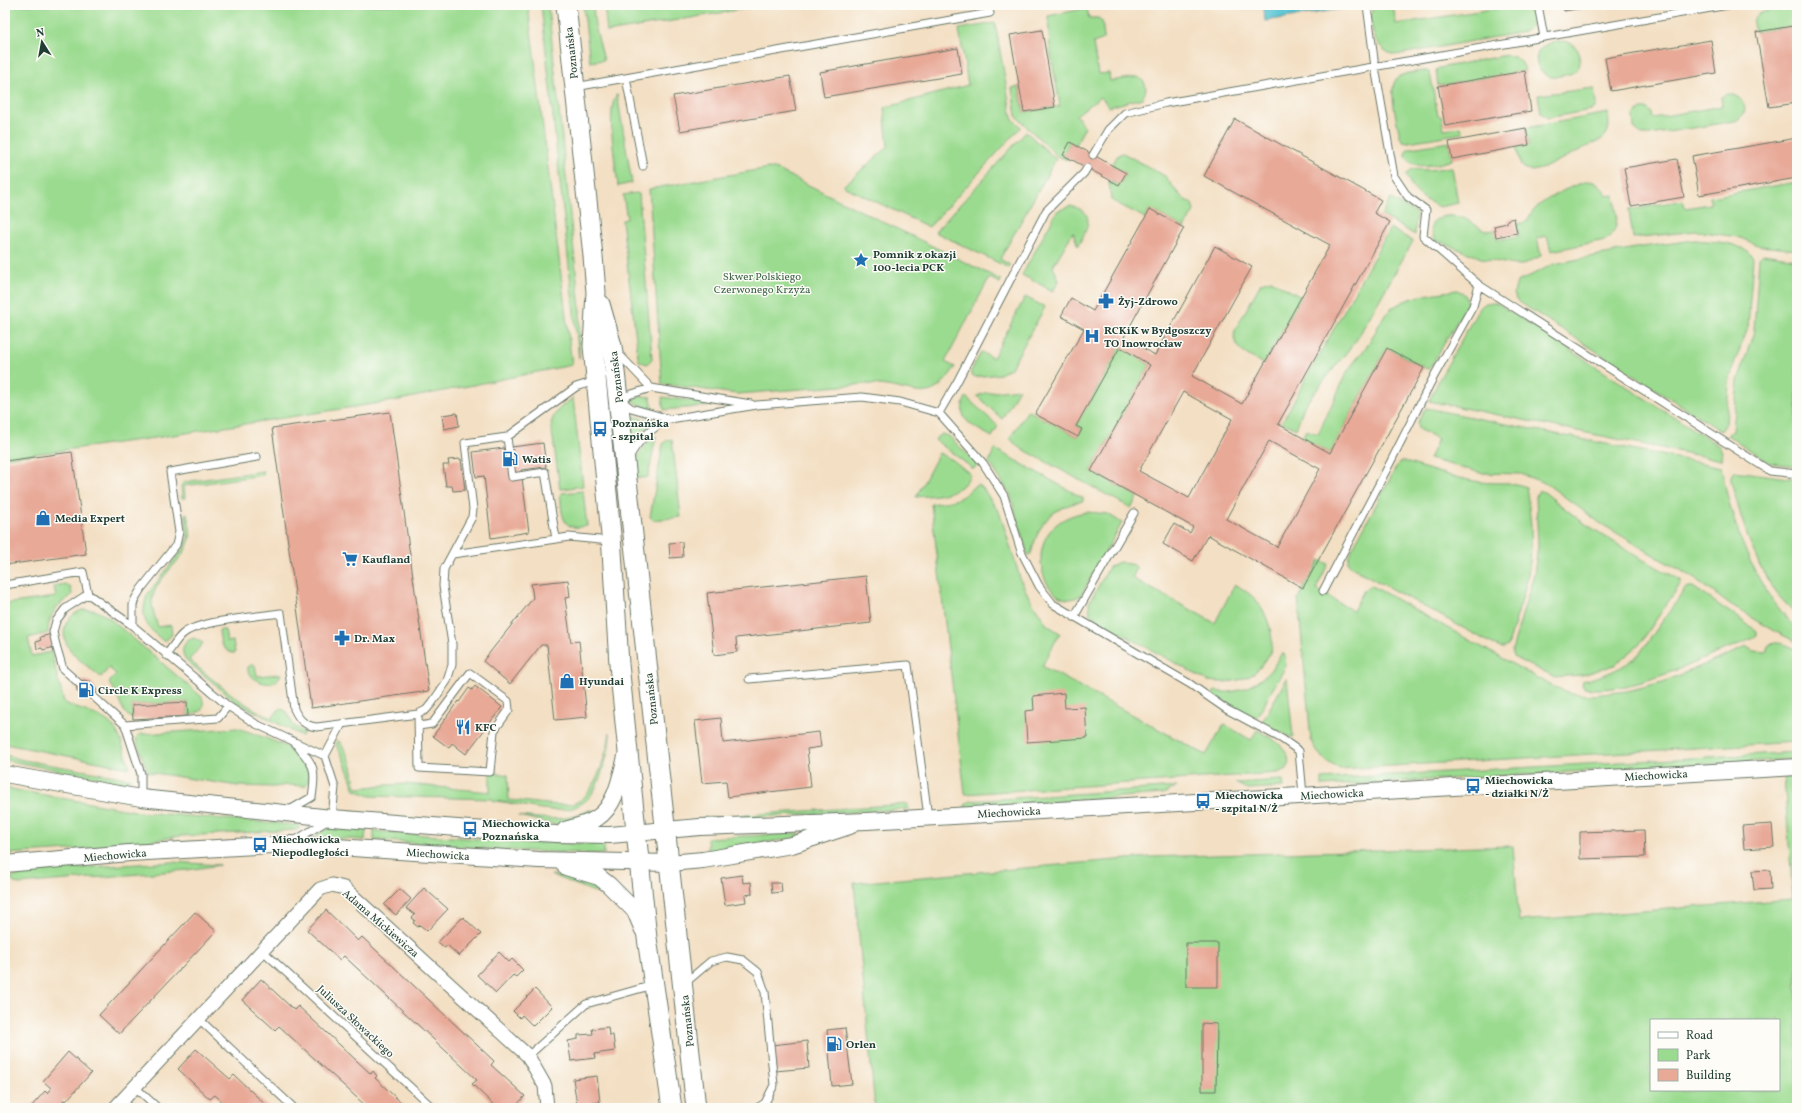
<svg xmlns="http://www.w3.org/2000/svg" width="1802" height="1113" font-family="Vollkorn,serif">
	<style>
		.green { fill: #9bdb90; stroke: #5d8c62; fill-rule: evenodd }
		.water { fill: #59c5d3; stroke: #3c8184 }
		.building { fill: #e8a997; fill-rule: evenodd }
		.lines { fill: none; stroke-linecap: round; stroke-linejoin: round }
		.service-casing { stroke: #697666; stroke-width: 9 }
		.minor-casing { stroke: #697666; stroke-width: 15 }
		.tertiary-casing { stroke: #697666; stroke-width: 18 }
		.secondary-casing { stroke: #697666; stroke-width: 21 }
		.service { stroke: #fff; stroke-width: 7 }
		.minor { stroke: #fff; stroke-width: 13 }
		.tertiary { stroke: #fff; stroke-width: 16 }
		.secondary { stroke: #fff; stroke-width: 19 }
		.labels { text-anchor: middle; stroke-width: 3; stroke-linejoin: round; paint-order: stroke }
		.street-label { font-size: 11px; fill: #1f3d34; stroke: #fdfcf7 }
		.poi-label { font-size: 11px; font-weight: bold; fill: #1f3d34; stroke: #fdfcf7; text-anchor: start }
		.park-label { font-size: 11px; fill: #3e644b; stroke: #fdfcf7 }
	</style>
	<rect width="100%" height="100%" fill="#fdfcf7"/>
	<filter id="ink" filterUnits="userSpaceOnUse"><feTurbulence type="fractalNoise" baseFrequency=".025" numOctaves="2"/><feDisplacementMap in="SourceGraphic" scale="8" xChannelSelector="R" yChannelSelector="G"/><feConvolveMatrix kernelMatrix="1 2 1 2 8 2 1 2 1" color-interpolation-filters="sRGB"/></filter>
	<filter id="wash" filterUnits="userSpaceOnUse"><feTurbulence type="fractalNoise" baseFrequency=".012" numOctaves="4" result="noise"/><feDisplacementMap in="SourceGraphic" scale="16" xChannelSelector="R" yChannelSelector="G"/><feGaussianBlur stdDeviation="0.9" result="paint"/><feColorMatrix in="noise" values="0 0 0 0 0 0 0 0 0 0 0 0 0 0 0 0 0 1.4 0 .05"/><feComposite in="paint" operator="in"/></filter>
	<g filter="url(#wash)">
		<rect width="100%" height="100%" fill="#f3dfc3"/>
		<path class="green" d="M5,5H528L572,365L399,400L154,438L5,458Z
			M541,5H548L580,309L579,359Z
			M583,5H593L595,26L604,60L590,62Z
			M604,5H767L607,32Z
			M1374,5H1393L1396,24L1517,5H1533C1536,18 1535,25 1524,32L1395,55C1375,51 1366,22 1374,5Z
			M1789,5H1797V46L1793,26L1756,32C1743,11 1776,9 1789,7Z
			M1087,8L1089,18H1098L1102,21L1104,37L1102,40L1093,43L1098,74L1109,73L1110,81L1138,77C1147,82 1148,90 1142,98L1109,107L1101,97L1076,115L1085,127L1075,145L1070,142L1063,155L1068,158L1067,160L1057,156L1016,116L1012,88L1019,87L1024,112L1060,106L1050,49L1048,16Z
			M995,23L1012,118L1021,127L929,227L843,186L888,147L884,108L968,85L959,29Z
			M1565,41C1580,44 1587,65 1572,73C1568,75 1563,75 1560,76C1555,77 1552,78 1548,76C1535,70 1532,54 1544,46C1550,42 1559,42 1565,41Z
			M1507,55C1517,57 1523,61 1525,71L1438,86L1436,70L1439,68Z
			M1424,71H1427L1430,73L1438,116H1441L1444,129L1461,127L1463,133L1408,142L1403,141L1400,137C1398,124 1387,88 1397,78C1402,73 1416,72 1424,71Z
			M1594,88L1596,104L1595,108L1591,110L1547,118L1541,113L1538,95Z
			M617,94L632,183L618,186C616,165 605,110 617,94Z
			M1726,94C1744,94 1753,113 1735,121L1650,135H1643L1634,128L1633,116L1641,109H1648L1652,113L1653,118L1722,106L1721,97Z
			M1608,113C1609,123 1611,132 1602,139L1544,168L1532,171L1524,168L1521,165L1516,147L1529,145L1526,128Z
			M1026,132L1056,159L1000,259L1010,265L1009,268L935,232Z
			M1449,142L1452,160C1438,164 1411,173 1405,154L1407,150L1411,148Z
			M1123,153L1165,176L1177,192L1185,200L1192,203L1194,211L1184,228L1150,209L1145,218L1111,200L1109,183L1110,181L1119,185L1126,173L1112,165L1118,155Z
			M1452,167L1458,203L1439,207C1421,197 1415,195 1406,175L1412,169L1429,170Z
			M769,168L778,170L1001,280L1000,283L989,278L945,362L955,367C932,403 922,392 887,386C880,385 873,384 866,384L737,394L662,384L649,189Z
			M1590,181L1599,184L1608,196L1614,195C1616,212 1622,230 1605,240L1551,251L1547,236L1537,238L1541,256L1522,265H1514L1484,259L1435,240C1423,219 1443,213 1460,217C1469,220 1477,226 1485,231L1496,230L1497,240L1519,236L1517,224L1527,222C1528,220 1529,216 1531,214C1538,201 1576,183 1590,181Z
			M1797,182V250L1760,246L1738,237L1696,231L1633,238L1629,210L1683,200L1685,208L1710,204V197Z
			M636,193L639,194L652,359L647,364L639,361L638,356L622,220L627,219L623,195Z
			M1391,199L1416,213L1415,235L1381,215Z
			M1070,206C1098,211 1087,229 1078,246L1073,232L1053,266L1059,281L1053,291L1022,275L1057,211Z
			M1390,228L1413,241L1357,339L1304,406L1296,429L1282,422Z
			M1695,240C1714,242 1742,241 1753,258L1748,328L1733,367L1729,383L1726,423L1721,431L1516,300L1514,293L1517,282L1554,264L1635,248Z
			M1763,254L1797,259V466L1770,463L1727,435L1733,431L1738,381L1754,331L1759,258Z
			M1271,280L1301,297L1264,364C1250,356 1230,350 1235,330L1261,283Z
			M1457,290C1465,293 1467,296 1467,304L1429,370L1387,348L1330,453L1302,438L1306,430L1318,434L1341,385C1345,370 1358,359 1366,347C1374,337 1378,324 1385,315C1402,295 1434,294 1457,290Z
			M1025,297L1045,307L1011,368L1000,374L975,377L970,373L981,352L993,358Z
			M1493,302L1497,303L1719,446L1722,452L1721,460L1429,401L1441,376L1480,307L1486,303Z
			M1120,347L1150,365L1091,471L1138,497L1131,508L1017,446L1010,438L1028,410L1078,437L1082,429L1076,426Z
			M1019,389L1002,419L977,396L985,393Z
			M642,396L651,397L653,411L630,400Z
			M662,397L717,404L718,405L664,410Z
			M966,397L998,426L992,437C975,427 954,420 966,397Z
			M573,398L583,486L563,489H560L551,424C554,411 563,405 573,398Z
			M1426,408L1721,467C1732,524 1753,587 1797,628V642L1772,630L1730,605L1693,577L1662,560L1600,523L1547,484L1521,474L1482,473L1429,459L1438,439L1418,429L1417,423Z
			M630,415L654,422V424L644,429L632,442Z
			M942,434L949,436L977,464L975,468L972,469L967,464L935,440L937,437Z
			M656,436L648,477L635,479C632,462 642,445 656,436Z
			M672,439L681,517L654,520L650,517L663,444L667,440Z
			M995,449L1083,498V501C1050,508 1039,523 1031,554L1028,555L1010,494L989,462Z
			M939,453L953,460L970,474C963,496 934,495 916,497Z
			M1402,461C1428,469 1453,478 1480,482C1495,484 1513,481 1526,487C1529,506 1532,525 1531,545C1531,579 1517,613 1508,646L1504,648H1500L1353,568L1348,563V557L1399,462Z
			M263,471V475L184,486L185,498H182L181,486L184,482Z
			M1734,471L1797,479V615C1791,609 1784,602 1778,595C1754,564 1741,518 1731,481V476Z
			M978,485L982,487L1000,514L1021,581L1030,599L1047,625L1060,633L1042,666L1206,755L1224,724L1251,740L1257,730C1272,738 1295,750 1287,769L1278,773L965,794L931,504C942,502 953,502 963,496C968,493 971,487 978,485Z
			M1539,490L1544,492L1581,521L1636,556L1681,580V583L1639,645L1615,665L1582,675L1553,677L1514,657L1512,650L1534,574L1538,546L1536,496Z
			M583,491L587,526C583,526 577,528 573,527C560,524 562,505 560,495L562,493Z
			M1087,512L1108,514L1122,523L1081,595C1045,620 1010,523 1087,512Z
			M187,513C188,521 192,531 190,538C185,563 151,578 152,605C153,612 156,620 158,627L171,625L172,635L165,641L162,640C144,624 140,618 147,595L184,547L188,538L185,514Z
			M1320,560L1328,564L1316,589L1353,611L1364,590L1369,586L1374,587L1550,685L1572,694L1594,695L1627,691L1663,682L1747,647L1753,651L1766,652L1768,646C1777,639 1787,646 1797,650V742L1340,769C1326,762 1318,756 1311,741L1298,598Z
			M1119,562L1134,565L1137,568L1132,578L1215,623L1235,584C1243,589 1251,594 1257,601C1266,611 1275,637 1271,650C1268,659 1258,671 1250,676C1238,682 1221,683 1208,681L1095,619L1090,614L1089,603L1109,567Z
			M65,584L71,588L72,595C68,599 63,601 59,605C51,613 48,623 48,633L28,638L32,656L51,652L64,702C78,711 100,713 112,725C122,736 125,755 130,768L5,744V604L56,597L54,586Z
			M1689,587H1693L1757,631V635C1749,642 1734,645 1724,650C1685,666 1627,695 1584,688L1582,685L1583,681C1605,675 1624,669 1640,653L1686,588Z
			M82,610H95L108,617L202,697L204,705L201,711L188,716L187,702L132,705L133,719C119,713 121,695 109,683L116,674L109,668L101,677C86,664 56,648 66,624C69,617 75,613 82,610Z
			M219,630H225L227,642L233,641L235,653H232C221,649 220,641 219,630Z
			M194,638L203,643L189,660C216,682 240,704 272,718L280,708L286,711L294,726L304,732L302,736L236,702L188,662C179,653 182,641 194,638Z
			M1283,653L1285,656L1286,666L1256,718L1214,696L1213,693L1215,691C1237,696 1261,683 1274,666C1277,661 1278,656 1283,653Z
			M251,665H255L257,676L281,674C275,690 256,683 248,672V667Z
			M1287,678L1293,737L1292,738L1262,722Z
			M238,728C258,736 327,753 305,786L288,785L274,787L238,786L148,772L136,740L138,735L142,734Z
			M610,733C610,748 606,760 601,775C583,831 535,804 493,801V799L370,796L355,790L343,758L336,745L338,740C344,748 349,756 352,766C354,774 353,781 357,788L386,785L406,784L490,792V772L508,775L509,800C526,801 557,807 572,804C596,798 606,754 610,733Z
			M1797,752V759L1322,786V779Z
			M5,755L23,760L132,779L124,783L5,760Z
			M1797,775V1108H875L854,883L1150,857L1513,846L1519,921L1793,899L1784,776ZM1651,1020H1779V1090H1651Z
			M1283,780L1284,787L1247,789L1235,783Z
			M1177,787L1163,794L964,808L966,804L971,801Z
			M5,788L140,812L298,825L300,828L296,830L180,836L115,847L7,854L5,833Z
			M908,804L909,809L703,820L702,818Z
			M589,810L596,811L565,825H558L518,816C542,818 568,823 589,810Z
			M331,828L366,830L365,840L318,837V833Z
			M374,831L504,841L604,844V854L503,850L374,840Z
			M799,833L800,837L708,852L707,838Z
			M172,862L220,865L187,870L19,884L14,883L10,878L24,873L43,870Z
			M551,875L578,877L600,888L597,893Z"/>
		<path class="water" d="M1263,5H1341V9L1265,21Z"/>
		<g id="blocks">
			<path class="building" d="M1563,5H1597L1598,6L1564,11Z
				M1793,26L1797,46V103L1769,107L1756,32Z
				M1042,30L1055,107L1024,112L1010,35Z
				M1711,40L1716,73L1611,91L1605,58Z
				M958,48L962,74L824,97L820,72Z
				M1525,71L1531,111L1445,126L1438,86Z
				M790,76L796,111L680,131L673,96Z
				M1235,119L1381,200L1374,213L1390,222L1278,424L1330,453L1387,348L1424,368L1303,588L1208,535L1193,561L1163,544L1174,524L1190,533L1193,527L1091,471L1150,365L1120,347L1076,426L1082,429L1078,437L1035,414L1084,329L1061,316L1071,298L1093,311L1150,209L1184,228L1124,337L1155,355L1215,246L1252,267L1192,376L1242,404L1330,245L1204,176ZM1183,392L1232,419L1189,498L1139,471ZM1269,441L1320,469L1277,547L1226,519Z
				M1526,128L1529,145L1452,159L1449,142Z
				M1797,138V178L1699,195L1692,156Z
				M1070,142L1126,173L1119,185L1063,155Z
				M1677,159L1684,197L1631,206L1624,168Z
				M1514,218L1517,233L1496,237L1494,226L1507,223V220Z
				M390,412L429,691L311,708L272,428Z
				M457,413L459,426L444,429L442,415Z
				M543,443L546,467L521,470L529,532L491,538L484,476L476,477L473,452Z
				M72,452L86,554L5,565V461Z
				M461,459L465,490L453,491L452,486H446L443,465H449L448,460Z
				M682,542L683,557L670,558L669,543Z
				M866,576L871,623L736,638L737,652L714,655L707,593Z
				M568,580L570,597L565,598L571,642L579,641L587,717L555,720L547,645H541L510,684L483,661L533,598L531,584Z
				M52,634L55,647L43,650L42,648L37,649L36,642L41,640L40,637Z
				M84,680L91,682L96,689V696L92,699L83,698L77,691V684Z
				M475,686L502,707L466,754L452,743L449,748L433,736L458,701L459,702L469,688L472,690Z
				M1064,693L1065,708L1085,707L1087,738L1027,742L1025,711L1034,710L1033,696Z
				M187,702L188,716L133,719L132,705Z
				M721,718L723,743L819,732L821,747L807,749L811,787L728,797L726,781L702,783L695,721Z
				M1772,824L1774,847L1744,849L1742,826Z
				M1644,830L1645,857L1580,859V832Z
				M1770,870L1771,889L1754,890L1752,871Z
				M742,875L743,883L751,882L752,894L745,895L746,902L725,905L721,878Z
				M771,883H781L782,892L772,893Z
				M424,888L448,909L427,931L420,925L418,927L413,923L415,920L412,918L415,915L406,908Z
				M400,889L411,899L396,915L384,905Z
				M326,910L358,941L362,937L494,1061L491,1065L525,1096L514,1108H497L472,1084L477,1080L344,956L340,960L307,930Z
				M195,912L216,931L119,1034L99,1015Z
				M463,917L481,934L459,956L447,945L445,948L438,942Z
				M1186,943H1218V987H1186Z
				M499,952L509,962L512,959L523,970L516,977L513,975L496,993L477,975Z
				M261,979L294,1010L298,1006L371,1074L373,1071L377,1076L375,1078L407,1108H368L279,1026L275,1030L242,1000Z
				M535,989L552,1007L533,1026L522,1015L520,1018L513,1011Z
				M1202,1023L1217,1024L1216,1091H1202Z
				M608,1027L609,1035H613L615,1051L594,1054L595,1058L571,1061L568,1041L578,1039V1035L593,1034L592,1029Z
				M845,1028L852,1084L832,1086L827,1030Z
				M807,1041L809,1068L775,1071L772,1045Z
				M196,1049L230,1079L234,1075L269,1108H229L215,1095L210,1099L178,1069Z
				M68,1052L91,1073L66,1101L64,1099L60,1105L64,1108H30L45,1091L47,1093L51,1088L43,1081Z
				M597,1076L600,1102L577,1105L573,1079Z"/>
		</g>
	</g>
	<g filter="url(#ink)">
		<use href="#blocks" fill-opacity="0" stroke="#697666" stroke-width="1"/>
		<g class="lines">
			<defs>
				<path id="service" d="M1538,5L1544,37
					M626,78L643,166
					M575,87L990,13
					M1093,155L1108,130L1125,113L1166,103L1728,5
					M1479,285L1770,471L1797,474
					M616,351L651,388L751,404
					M595,381L576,387L507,437L512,477L545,472L556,539L569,537L610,541
					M619,398L651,388
					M622,401L631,408L670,419L757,405L862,397L900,402L939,413L983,463L1004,496L1021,551L1039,586L1053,604L1190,684L1226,709L1282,739L1299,751L1303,795
					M939,413L957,382L1046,211L1084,173L1087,168
					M257,457L170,472L179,532L176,545L141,589L135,599L133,605V626L228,706L256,724L325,756L335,787L332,818L294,841
					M629,458C638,440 651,428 669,419
					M453,554L556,539
					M5,585L83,572L88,594L133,626
					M1323,591L1389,465L1433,378L1473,306L1479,285L1423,236L1426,210L1408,197L1394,176L1375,67L1367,5
					M88,594L65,609L56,621L53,632L56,645L63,669L125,725L141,774V798
					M1074,617L1134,513
					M166,655C172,648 177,638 184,633C198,621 260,616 281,613L294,709C299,720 305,726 317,727L418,714L426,710L432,703L447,681L452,665V644L443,586L444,569L472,517L473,509L465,443L507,437
					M749,679L908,665L928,817
					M418,714L419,768L490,772L494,731L509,710L508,701L470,673L432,724L419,726
					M125,725L218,718L228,706
					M325,756L342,724
					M288,811L312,797C317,765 313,765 294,742
					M263,951L433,1108
					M685,983L711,961L727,957L743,960L758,972L765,992L774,1085L765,1103L757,1108
					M199,1019L294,1108
					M528,1056L586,1004L653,985
					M135,1087L158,1108"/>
				<path id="minor" d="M115,1108L320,889L332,885L344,888L528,1056L545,1086L547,1108"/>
				<path id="tertiary" d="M5,774L141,798L332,818L470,829L556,834L610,835L700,827L867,821L1797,767
					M565,830C575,827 589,824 597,818C617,805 621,774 627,753
					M5,864L129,853L290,844L539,860L669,863L703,860L792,845L850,826
					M566,867L599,877L609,885L635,911L643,930"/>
				<path id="secondary" d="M566,5L593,256L596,292L593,346L611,535L619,664L647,938L672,1108
					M600,304L612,346L618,398L696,1108"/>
			</defs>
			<use href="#service" class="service-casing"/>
			<use href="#minor" class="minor-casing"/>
			<use href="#tertiary" class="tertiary-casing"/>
			<use href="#secondary" class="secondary-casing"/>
			<use href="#service" class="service"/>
			<use href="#minor" class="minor"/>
			<use href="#tertiary" class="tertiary"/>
			<use href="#secondary" class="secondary"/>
		</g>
	</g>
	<defs>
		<symbol id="sight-bare" viewBox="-9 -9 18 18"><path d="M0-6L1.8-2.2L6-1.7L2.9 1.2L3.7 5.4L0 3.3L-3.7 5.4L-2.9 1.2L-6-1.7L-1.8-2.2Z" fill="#1f6fb2" stroke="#fdfcf7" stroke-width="2.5" paint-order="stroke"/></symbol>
		<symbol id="pharmacy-bare" viewBox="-9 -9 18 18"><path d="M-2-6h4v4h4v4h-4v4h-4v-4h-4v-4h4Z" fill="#1f6fb2" stroke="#fdfcf7" stroke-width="2.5" paint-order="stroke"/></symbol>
		<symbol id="hospital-bare" viewBox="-9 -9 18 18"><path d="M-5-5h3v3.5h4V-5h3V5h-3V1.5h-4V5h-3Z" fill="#1f6fb2" stroke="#fdfcf7" stroke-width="2.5" paint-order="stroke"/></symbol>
		<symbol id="bus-bare" viewBox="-9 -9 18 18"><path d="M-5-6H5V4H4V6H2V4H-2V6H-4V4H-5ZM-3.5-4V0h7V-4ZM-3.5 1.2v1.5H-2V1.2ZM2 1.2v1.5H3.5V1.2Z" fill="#1f6fb2" stroke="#fdfcf7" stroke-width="2.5" paint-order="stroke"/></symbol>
		<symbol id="fuel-bare" viewBox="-9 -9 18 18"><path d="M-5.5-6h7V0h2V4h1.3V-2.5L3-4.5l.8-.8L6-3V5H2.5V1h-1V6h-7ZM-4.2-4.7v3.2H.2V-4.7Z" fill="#1f6fb2" stroke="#fdfcf7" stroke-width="2.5" paint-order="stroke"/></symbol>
		<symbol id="shop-bare" viewBox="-9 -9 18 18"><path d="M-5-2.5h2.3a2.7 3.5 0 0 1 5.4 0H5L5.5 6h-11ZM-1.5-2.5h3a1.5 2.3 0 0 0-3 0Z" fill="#1f6fb2" stroke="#fdfcf7" stroke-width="2.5" paint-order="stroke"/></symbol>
		<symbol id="supermarket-bare" viewBox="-9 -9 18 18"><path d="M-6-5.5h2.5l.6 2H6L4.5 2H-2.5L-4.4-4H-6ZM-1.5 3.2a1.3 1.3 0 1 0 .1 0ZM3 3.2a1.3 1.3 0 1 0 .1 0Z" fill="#1f6fb2" stroke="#fdfcf7" stroke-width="2.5" paint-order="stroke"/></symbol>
		<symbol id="restaurant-bare" viewBox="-9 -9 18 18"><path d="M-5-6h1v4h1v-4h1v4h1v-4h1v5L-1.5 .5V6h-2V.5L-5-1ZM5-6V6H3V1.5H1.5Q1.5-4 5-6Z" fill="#1f6fb2" stroke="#fdfcf7" stroke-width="2.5" paint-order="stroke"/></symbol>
	</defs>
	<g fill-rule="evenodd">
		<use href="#sight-bare" x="850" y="249" width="22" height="22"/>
		<use href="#pharmacy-bare" x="1095" y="290" width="22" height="22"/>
		<use href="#hospital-bare" x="1081" y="325" width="22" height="22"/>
		<use href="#bus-bare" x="589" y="418" width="22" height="22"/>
		<use href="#fuel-bare" x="499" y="448" width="22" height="22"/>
		<use href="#shop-bare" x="32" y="507" width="22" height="22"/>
		<use href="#supermarket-bare" x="339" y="548" width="22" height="22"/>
		<use href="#pharmacy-bare" x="331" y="627" width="22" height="22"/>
		<use href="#shop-bare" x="556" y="670" width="22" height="22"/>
		<use href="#fuel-bare" x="75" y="679" width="22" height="22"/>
		<use href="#restaurant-bare" x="452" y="716" width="22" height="22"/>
		<use href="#bus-bare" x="1462" y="775" width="22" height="22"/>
		<use href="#bus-bare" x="1192" y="790" width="22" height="22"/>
		<use href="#bus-bare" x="459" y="818" width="22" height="22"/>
		<use href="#bus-bare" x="249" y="834" width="22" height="22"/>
		<use href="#fuel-bare" x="823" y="1033" width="22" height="22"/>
	</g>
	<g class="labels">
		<g class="street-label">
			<text transform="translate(571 53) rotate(-96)" y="4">Poznańska</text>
			<text transform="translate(616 377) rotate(-97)" y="4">Poznańska</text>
			<text transform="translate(651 699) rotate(-96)" y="4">Poznańska</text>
			<text transform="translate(1656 775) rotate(-3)" y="4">Miechowicka</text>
			<text transform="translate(1332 794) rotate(-3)" y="4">Miechowicka</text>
			<text transform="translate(1009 812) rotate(-3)" y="4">Miechowicka</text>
			<text transform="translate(438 854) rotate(4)" y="4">Miechowicka</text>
			<text transform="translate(115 855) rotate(-5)" y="4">Miechowicka</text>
			<text transform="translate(381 923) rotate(41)" y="4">Adama Mickiewicza</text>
			<text transform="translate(356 1021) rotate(43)" y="4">Juliusza Słowackiego</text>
			<text transform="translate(687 1021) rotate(-96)" y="4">Poznańska</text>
		</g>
		<g class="poi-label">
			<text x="873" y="258">Pomnik z okazji<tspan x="873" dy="13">100-lecia PCK</tspan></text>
			<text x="1118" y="305">Żyj-Zdrowo</text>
			<text x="1104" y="334">RCKiK w Bydgoszczy<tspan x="1104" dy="13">TO Inowrocław</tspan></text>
			<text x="612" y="427">Poznańska<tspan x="612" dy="13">- szpital</tspan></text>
			<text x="522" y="463">Watis</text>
			<text x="55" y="522">Media Expert</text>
			<text x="362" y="563">Kaufland</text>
			<text x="354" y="642">Dr. Max</text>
			<text x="579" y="685">Hyundai</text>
			<text x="98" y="694">Circle K Express</text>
			<text x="475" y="731">KFC</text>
			<text x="1485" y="784">Miechowicka<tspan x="1485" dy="13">- działki N/Ż</tspan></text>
			<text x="1215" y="799">Miechowicka<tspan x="1215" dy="13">- szpital N/Ż</tspan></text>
			<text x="482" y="827">Miechowicka<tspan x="482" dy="13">Poznańska</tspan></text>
			<text x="272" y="843">Miechowicka<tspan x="272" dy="13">Niepodległości</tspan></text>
			<text x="846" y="1048">Orlen</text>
		</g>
		<g class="park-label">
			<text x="762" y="280">Skwer Polskiego<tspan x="762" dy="13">Czerwonego Krzyża</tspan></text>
		</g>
	</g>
	<rect width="1802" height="1113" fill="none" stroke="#fdfcf7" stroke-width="20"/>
	<rect x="1650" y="1019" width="130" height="72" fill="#fdfcf7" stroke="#a4b0a9"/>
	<rect x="1658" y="1032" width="20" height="6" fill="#ffffff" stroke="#a4b0a9"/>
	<text x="1686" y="1039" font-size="12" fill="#1f3d34">Road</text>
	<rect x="1658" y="1049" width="20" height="12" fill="#9bdb90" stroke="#a4b0a9"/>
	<text x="1686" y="1059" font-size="12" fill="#1f3d34">Park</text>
	<rect x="1658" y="1069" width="20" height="12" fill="#e8a997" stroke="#a4b0a9"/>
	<text x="1686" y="1079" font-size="12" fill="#1f3d34">Building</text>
	<g transform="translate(42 42) rotate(349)" stroke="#fdfcf7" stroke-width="3" paint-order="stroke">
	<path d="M0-3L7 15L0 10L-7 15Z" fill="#1f3d34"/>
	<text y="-6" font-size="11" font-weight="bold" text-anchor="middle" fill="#1f3d34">N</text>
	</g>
</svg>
